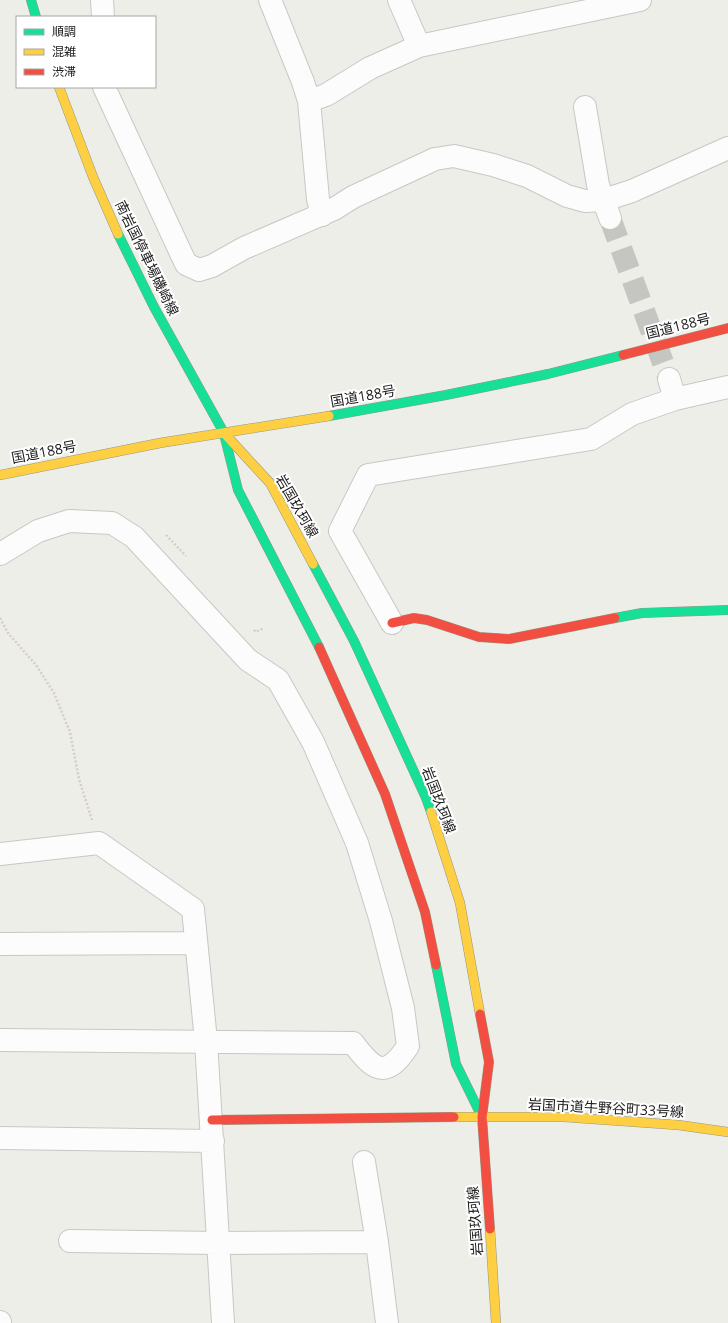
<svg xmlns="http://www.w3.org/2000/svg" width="728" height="1323" font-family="'Open Sans','Noto Sans JP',sans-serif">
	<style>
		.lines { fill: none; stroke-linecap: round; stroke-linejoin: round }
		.street-tunnel { stroke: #c5c5c1; stroke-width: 22; stroke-dasharray: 22 11; stroke-linecap: butt }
		.street-casing { stroke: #c7c7c5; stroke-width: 24 }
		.fast-casing { stroke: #949980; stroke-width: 10 }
		.slow-casing { stroke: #949980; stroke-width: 10 }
		.jam-casing { stroke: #949980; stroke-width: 10 }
		.path { stroke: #d7ccc7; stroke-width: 2.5; stroke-dasharray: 2 2; stroke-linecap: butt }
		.street { stroke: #fcfcfc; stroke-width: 22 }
		.fast { stroke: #16e098; stroke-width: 9 }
		.slow { stroke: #ffcf43; stroke-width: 9 }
		.jam { stroke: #f24e42; stroke-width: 9 }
		.labels { text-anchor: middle; stroke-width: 4; stroke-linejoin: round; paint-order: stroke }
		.street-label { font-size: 14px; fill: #202020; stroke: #fff }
	</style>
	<rect width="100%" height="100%" fill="#eeeee9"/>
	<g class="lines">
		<path class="street-tunnel" d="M610,218L669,379"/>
		<defs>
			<path id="street" d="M102,0L103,17
				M270,0L303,82L309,101L318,199L322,215
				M399,0L419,46
				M104,87L186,264L199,270L212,266L244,248L334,209L353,197L435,159L454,156L493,165L527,176L567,196L585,201L604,200L632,191L728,148
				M309,101L326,95L370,68L419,46L640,0
				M585,107L598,185L610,218
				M675,399L728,387
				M0,554L38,531L69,521L112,523L134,537L248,660L278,680L313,742L357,843L381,921L403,1008L408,1046C386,1080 374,1071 353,1043L0,1040
				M392,623L340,531L368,475L591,439L632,414L675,399L669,379
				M0,854L99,843L193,909L206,1041L223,1323
				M0,944L196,943
				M0,1138L213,1141
				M364,1162L377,1242L387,1323
				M70,1241L218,1243L377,1242
				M0,1322V1323"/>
			<path id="fast" d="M31,0L36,17
				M118,234L154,307L224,433
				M329,416L446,395L548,374L623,355
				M224,434L238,490L319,647
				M313,564L354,641L426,798L431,812
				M615,618L642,613L728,610
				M436,965L456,1064L482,1117"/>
			<path id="slow" d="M59,87L93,177L118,234
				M224,433L270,483L313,564
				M0,475L160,443L329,416
				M431,812L460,903L480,1014
				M454,1117H564L678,1125L728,1132
				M490,1229L496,1323"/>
			<path id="jam" d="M623,355L728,328
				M392,623L414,618L427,620L479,637L509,639L615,618
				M319,647L385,794L425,912L436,965
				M480,1014L489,1062L482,1117L490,1229
				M212,1120L454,1117"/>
		</defs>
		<use href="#street" class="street-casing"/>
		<use href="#fast" class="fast-casing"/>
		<use href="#slow" class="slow-casing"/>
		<use href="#jam" class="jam-casing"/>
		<path class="path" d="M166,535L186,556
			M0,618L8,633L36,665L54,693L70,732L79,779L92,820
			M254,630L256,632L264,628"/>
		<use href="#street" class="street"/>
		<use href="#fast" class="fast"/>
		<use href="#slow" class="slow"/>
		<use href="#jam" class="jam"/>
	</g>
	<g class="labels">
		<g class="street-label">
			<text transform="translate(147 258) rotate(64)" y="5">南岩国停車場磯崎線</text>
			<text transform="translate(678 326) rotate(-14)" y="5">国道188号</text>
			<text transform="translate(363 396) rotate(-10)" y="5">国道188号</text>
			<text transform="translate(44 452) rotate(-11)" y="5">国道188号</text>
			<text transform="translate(297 506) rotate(60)" y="5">岩国玖珂線</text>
			<text transform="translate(439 800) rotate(69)" y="5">岩国玖珂線</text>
			<text transform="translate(606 1108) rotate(3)" y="5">岩国市道牛野谷町33号線</text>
			<text transform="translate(475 1221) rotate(-94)" y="5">岩国玖珂線</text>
		</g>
	</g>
	<rect x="16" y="16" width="140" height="72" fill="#ffffff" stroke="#a6a6a6"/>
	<rect x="24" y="29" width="20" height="6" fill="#16e098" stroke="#a6a6a6"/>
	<text x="52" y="36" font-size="12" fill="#202020">順調</text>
	<rect x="24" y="49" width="20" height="6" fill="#ffcf43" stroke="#a6a6a6"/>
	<text x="52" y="56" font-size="12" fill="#202020">混雑</text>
	<rect x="24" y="69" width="20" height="6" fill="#f24e42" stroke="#a6a6a6"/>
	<text x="52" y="76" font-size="12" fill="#202020">渋滞</text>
</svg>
